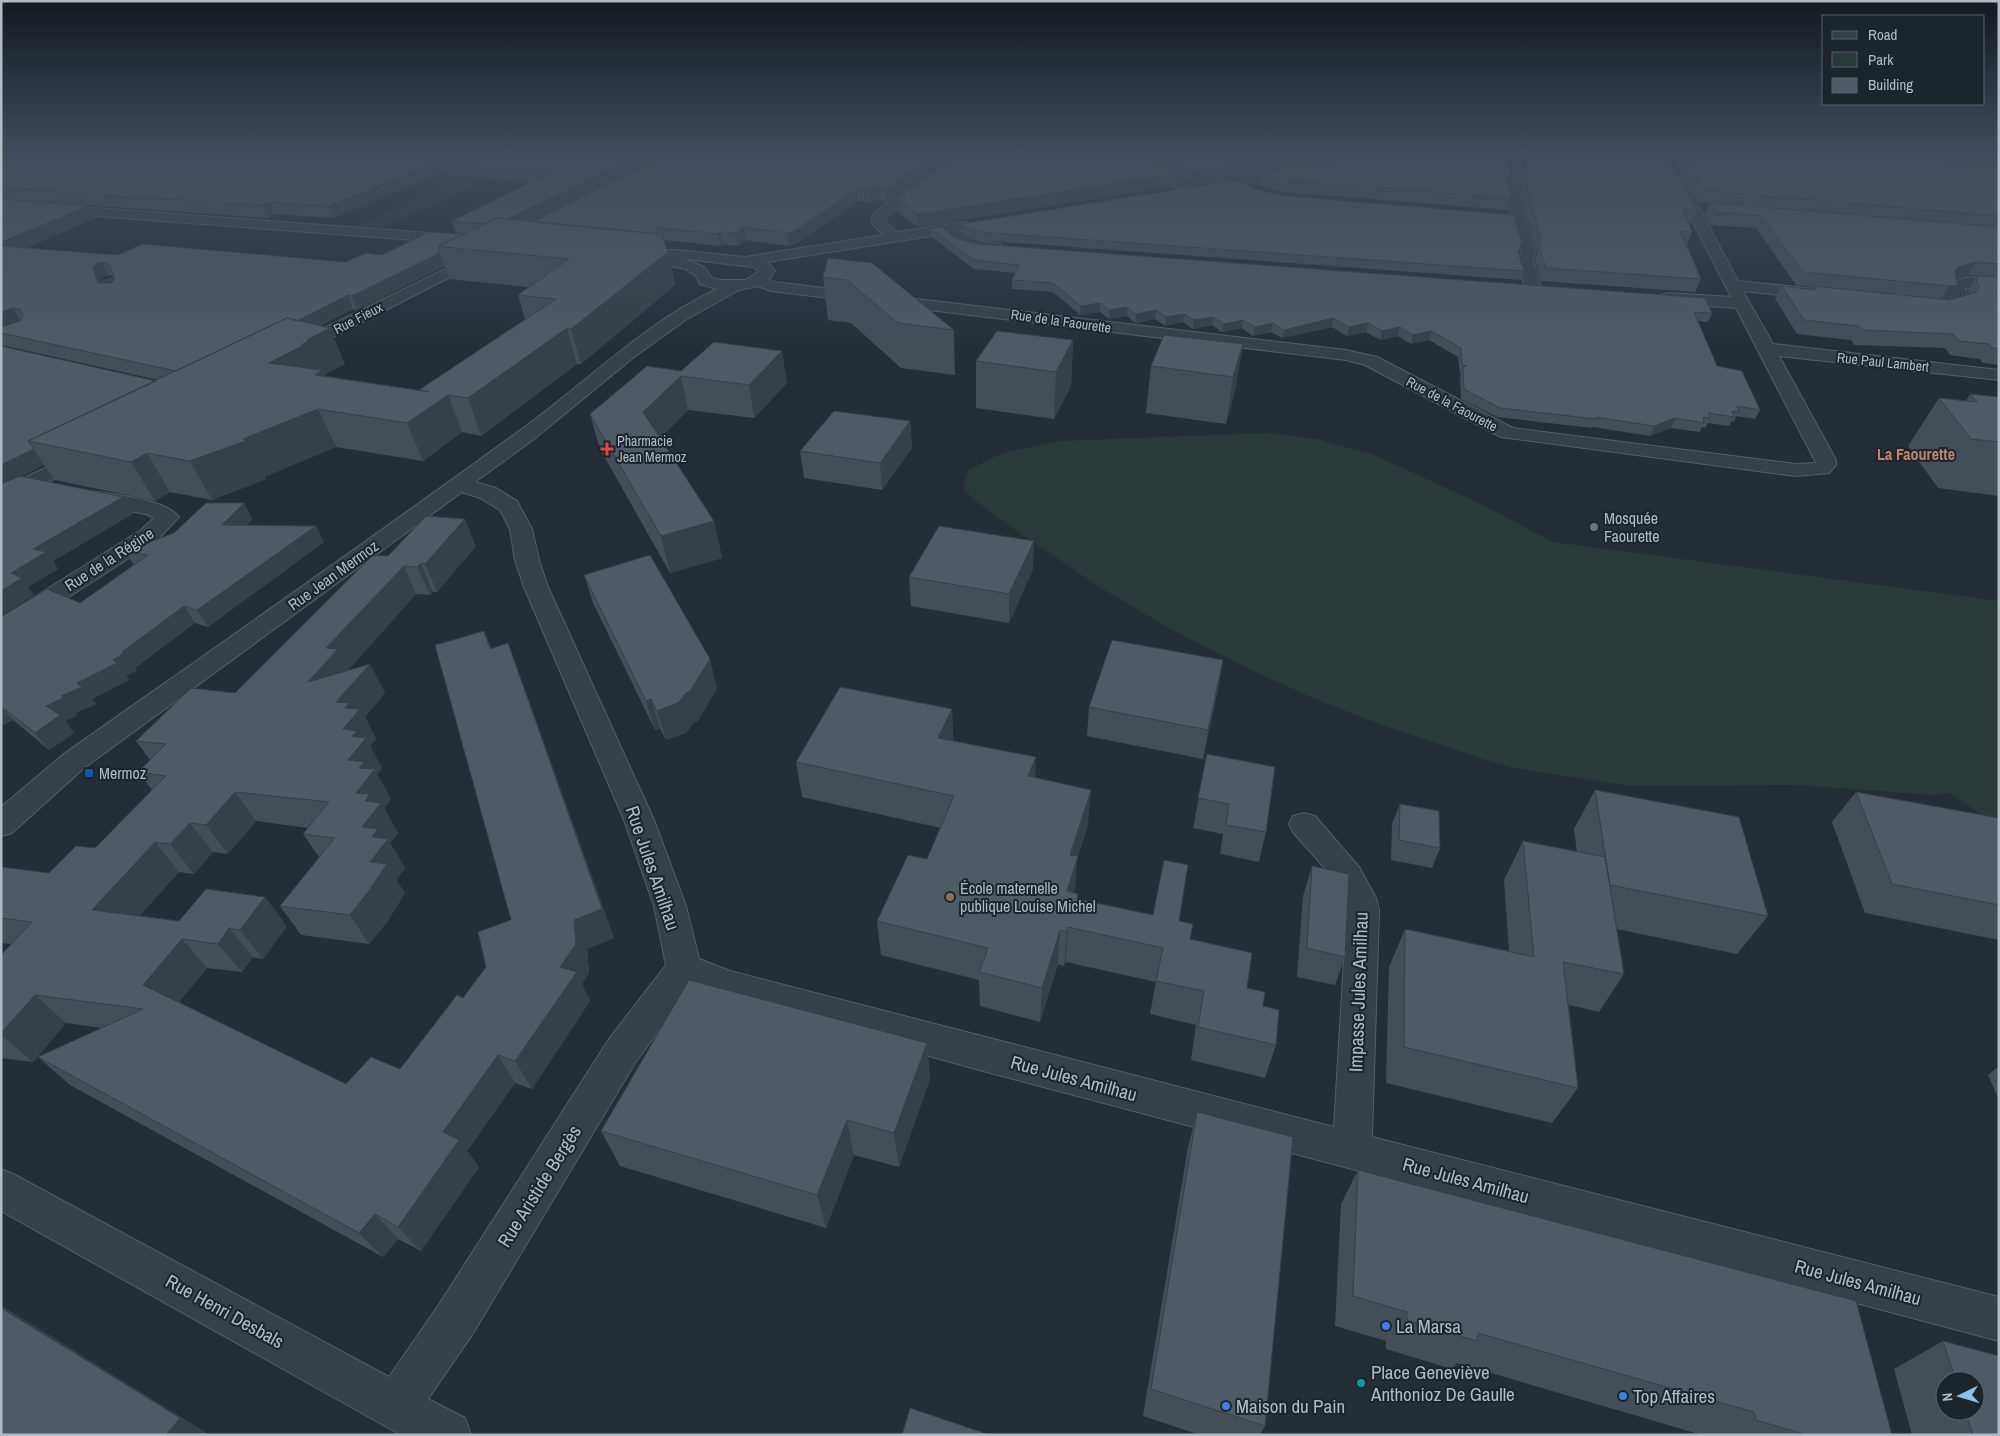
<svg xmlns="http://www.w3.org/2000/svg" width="2000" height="1436" font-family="'Archivo Narrow',sans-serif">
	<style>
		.green { fill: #283b38 }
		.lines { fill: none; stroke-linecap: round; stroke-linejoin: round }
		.minor-tunnel { stroke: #39434b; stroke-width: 17; stroke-dasharray: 17 9; stroke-linecap: butt }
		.minor-casing { stroke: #555e64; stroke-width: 2 }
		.minor { fill: #374046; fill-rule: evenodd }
		.wall { fill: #444e56; fill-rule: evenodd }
		.shaded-wall { fill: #374046 }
		.building { fill: #4f5b64; stroke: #374046; fill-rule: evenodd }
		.health-dot { fill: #e0444e; stroke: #1c252b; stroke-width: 2 }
		.worship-dot { fill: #6b7280; stroke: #1c252b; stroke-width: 2 }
		.transit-dot { fill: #1a4fb4; stroke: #1c252b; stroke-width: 2 }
		.education-dot { fill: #8d6e63; stroke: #1c252b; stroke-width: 2 }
		.shop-dot { fill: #3f7fe0; stroke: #1c252b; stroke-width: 2 }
		.culture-dot { fill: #0f9aa8; stroke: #1c252b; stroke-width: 2 }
		.labels { text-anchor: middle; stroke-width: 4; stroke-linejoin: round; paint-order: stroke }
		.far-street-label { font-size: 14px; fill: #b2bbc3; stroke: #1c252b }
		.far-poi-label { font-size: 14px; fill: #b2bbc3; stroke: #1c252b; text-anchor: start }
		.far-quarter-label { font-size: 16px; font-weight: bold; fill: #c4846b; stroke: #1c252b }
		.poi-label { font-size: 16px; fill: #b2bbc3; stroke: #1c252b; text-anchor: start }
		.street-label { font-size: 16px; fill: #b2bbc3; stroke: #1c252b }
		.near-street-label { font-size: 19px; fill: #b2bbc3; stroke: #1c252b }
		.near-poi-label { font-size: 19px; fill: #b2bbc3; stroke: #1c252b; text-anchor: start }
	</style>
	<rect width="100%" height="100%" fill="#242e36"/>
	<path class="green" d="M556,151L381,228L355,226L478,174Z
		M1265,433L1317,439L1374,455L1483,505L1553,542L1999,601V826L1949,793L1935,795L1796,785L1630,786L1514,768L1480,758L1385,726L1325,703L1264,676L1207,648L1162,624L1101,588L1018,532L973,499L963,489L968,471L994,457L1011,451L1061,441Z"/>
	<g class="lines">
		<path class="minor-tunnel" d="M109,278L110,282"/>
		<defs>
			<path id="minor" d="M961,151H975L885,218L886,222L897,232L964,222L969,223L971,226L969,229L959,231L972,239L1000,244L1002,247L1000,250L995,251L963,246L943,234L767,262L775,271L769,279L774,282L1346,350L1377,357L1513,428L1796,464L1816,463L1736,308L1668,303L1662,301L1660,298L1662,295L1668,293L1731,297L1657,151H1669L1738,281L1817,289L1823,291L1825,294L1823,297L1817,299L1743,291L1773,344L1999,370V380L1779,356L1836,460V465L1829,473L1796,476L1501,437L1365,365L1346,360L771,291L758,286L739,290L687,319L634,357L534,439L475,482L496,488L517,501L532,529L539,560L548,587L654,820L686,906L699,959L730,971L1334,1127L1347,910C1339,879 1313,856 1293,832L1289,824L1293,816L1304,813L1315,816L1359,867L1376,898L1379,910L1372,1137L1999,1297V1341L983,1071L727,1000L691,986L635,1063L472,1335L428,1399L465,1418L471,1435H401L1,1211V1169L15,1175L389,1377L440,1303L609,1039L666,965L654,906L624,820L524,587L515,560L510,529L500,510L480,498L462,492L84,768L12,833L1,836V807L64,754C216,647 368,541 518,432C584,385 642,324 717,289L700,284L696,276L685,269L628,257L625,253L627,250H677L745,257L883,235L872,223L871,217L873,214ZM685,259L753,267L759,271L746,280H721L712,278L704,267Z
				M1122,151H1136L1195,189L1188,193L1183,192Z
				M1495,151H1508L1514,158L1522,185L1519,191L1535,252L1533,260L1541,287L1539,290H1527L1525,287L1517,260L1521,252L1505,191L1508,185L1502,159Z
				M1295,168L1299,169L1301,172L1299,175L1201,191L1194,187L1201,183Z
				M1,201L456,235L461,236L463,239L461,242L456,243L1,209Z
				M480,252L485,253L487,256L485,259L304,352L298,353L292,352L289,348L292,344Z
				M1968,277L1999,280V290L1965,288L1969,302C1961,313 1936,312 1924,309L1922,306L1924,303L1952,300L1949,285L1951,282Z
				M83,450L90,452L93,456L90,460L9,502L1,503V489Z
				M92,491C114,495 166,499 179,517L157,540L10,635L1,637V618L141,530L154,518L146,514L84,502L81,497L84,492Z"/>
		</defs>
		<use href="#minor" class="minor-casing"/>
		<use href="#minor" class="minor"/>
	</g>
	<path class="wall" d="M1,151H959L886,203L879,198L872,203L858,201L794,245L788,246L746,240L738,246L723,244L721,246L664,240L668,252L675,285L581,364H577L481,436L462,432L423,461L336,447L264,477L266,479L212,500L170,492L155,501L55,480L44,465L22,476L134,513L53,561L58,569L28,587L34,595L1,616V346L156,381L158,380L1,345V199L89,206L95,218L26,248L118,255L345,262L382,255L456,234L452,221L531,182L439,174L333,218L275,214L268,218L1,199ZM621,178L533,222H532ZM445,266L449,279L528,287L518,295L525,319L419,390L326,376L325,374L345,364L320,326L353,309L357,310ZM109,275L114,276L115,279L111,283H101L100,281L103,277Z
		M1139,151H1395L1510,173L1507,181L1512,198L1508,210L1284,192L1256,184L1258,173L1191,183Z
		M1510,151H1665L1697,210L1691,223H1688L1692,232L1687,245L1701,279L1695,292L1541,281L1535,260L1537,252L1521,191L1523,183L1516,157Z
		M1670,151H1999V365L1983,363L1979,359L1950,355L1945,348L1854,345L1851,340L1797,334L1775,299L1782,286L1812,289L1813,287L1796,285L1756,228L1710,225L1705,215L1710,203L1698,202ZM1968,275L1986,277L1976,276L1968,290L1969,295L1950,300L1945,299L1950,298L1958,285L1957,278Z
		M1173,174L1172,186L918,227L897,211V199Z
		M1254,189L1518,253L1524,271L1521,280L979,240L967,236L962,232L961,224Z
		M931,229L955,238L978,244L1712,313L1708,322L1698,321L1717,366L1760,410L1755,419L1736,416L1734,422L1732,421L1729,426L1708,423L1705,428L1702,427L1700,432L1671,428L1650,436L1593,427L1592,428L1497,417L1461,399L1460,376L1461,374L1460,373L1458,357L1429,340L1411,344L1398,336L1380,340L1366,332L1347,336L1332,327L1282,338L1271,332L1253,336L1242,328L1222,332L1212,325L1193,329L1183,322L1165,326L1155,319L1135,323L1127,316L1109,319L1100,312L1080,315L1053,292L1012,289V280L1016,273L974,269L932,237Z
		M828,258L954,330L955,375L901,368L851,323L828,320L823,277Z
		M1073,340L1071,386L1054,419L976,408V361Z
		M1243,344L1235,390L1226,424L1146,413L1151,366Z
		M681,371L787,383L754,418L688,410L660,438L714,521L722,558L670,573L600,449L590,414Z
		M1970,394L1999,397V496L1938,488L1908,446L1939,398L1966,401Z
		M910,421L912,448L882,490L804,478L800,451Z
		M244,503L252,519L247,525L324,542L208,627L195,623L135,668L137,670L126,676L129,680L92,699L96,704L75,713L77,715L65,721L74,733L49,750L13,720L1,726V617L80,603L134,565L125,551L174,533Z
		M476,546L437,592H433L430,595L416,594L349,669V670L370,664L385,693L365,717L376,739L370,746L382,768L377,774L391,799L384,808L398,833L390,843L405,868L396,880L405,893L387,922L369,944L301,935L280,906L319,857L303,834L308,828L256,821L228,854L213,852L194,874L179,872L139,916L179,921L287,926L263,959L253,957L242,972L207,968L179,1002L346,1084L400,1069L463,998L486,967L511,920L484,631L491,648L519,673L614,938L587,949L589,973L582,984L590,1001L532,1089L515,1083L467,1151L479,1167L421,1251L398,1239L383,1257L70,1085L38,1057L102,1028L66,1023L33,1062L1,1058V955L11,944L1,943V867L49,873L95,848L152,790L138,772L150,760L136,741L235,693L388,556Z
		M1033,569L1009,623L911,606L909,577Z
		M584,575L717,688L698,721L694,722L686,733L666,740L660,728L655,730L593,603Z
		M1223,660L1218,689L1203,759L1087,736L1089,707Z
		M952,709L953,741L1035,778L1088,825L1077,859L1074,893L1078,900L1179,921L1190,939L1247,988L1263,1006L1276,1045L1265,1078L1191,1060L1196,1025L1150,1014L1156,982L1066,962L1064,966L1058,964L1040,1022L980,1006L979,980L881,955L877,921L927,859L941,828L802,797L796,762Z
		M1207,754L1266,832L1259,862L1220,854L1223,834L1193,828Z
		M1595,790L1768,916L1737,954L1617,929L1624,974L1599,1012L1569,1005L1578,1088L1552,1123L1386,1083L1389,967L1405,929L1509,951L1504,880L1523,841L1577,852L1574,829Z
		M1856,792L1999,818V940L1865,913L1832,822Z
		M1400,804L1440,848L1432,868L1391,860L1392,824Z
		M1312,866L1345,957L1335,985L1297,977L1303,896Z
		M927,1043L930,1079L899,1167L854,1155L826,1228L620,1166L601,1131Z
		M1999,1066V1100L1988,1075Z
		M1197,1112L1265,1426L1260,1435H1200L1143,1416L1188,1147Z
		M1358,1170L1892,1435H1702L1457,1363L1452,1369L1386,1349V1341L1335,1326L1341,1204Z
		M1943,1341L1999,1356V1435H1912L1894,1369ZM1945,1381H1975V1411H1945Z"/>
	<path class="shaded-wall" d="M650,151H675L501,237L497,224Z
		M942,151H959L886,203L885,190Z
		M1325,151H1395L1191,183L1193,171Z
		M435,163L439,174L333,218L328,206Z
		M1173,174L1172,186L918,227L917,214Z
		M878,186L879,198L872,203L871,191Z
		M857,189L858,201L794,245L788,246L787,233Z
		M270,202L275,214L268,218L262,205Z
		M89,206L95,218L1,258V242Z
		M744,227L746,240L738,246L736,233Z
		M721,232L723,244L721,246L718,234Z
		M668,252L675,285L581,364L571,329Z
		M440,253L445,266L357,310L352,296Z
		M102,262L109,275L103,277L100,281L106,297L98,283L93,268L96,264Z
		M1976,262L1968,275L1950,280L1958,267Z
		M1958,285L1950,298L1941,300L1949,286Z
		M348,295L353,309L198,389L190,374Z
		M1100,303V312L1080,315L1081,306Z
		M1127,307V316L1109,319V310Z
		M13,308L21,322L1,329V312Z
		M1156,310L1155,319L1135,323L1136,314Z
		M1184,314L1183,322L1165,326L1166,317Z
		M1213,317L1212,325L1193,329L1194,320Z
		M1333,318L1332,327L1282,338L1284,330Z
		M1243,320L1242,328L1222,332L1224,324Z
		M1273,323L1271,332L1253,336L1255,327Z
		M1368,323L1366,332L1347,336L1349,327Z
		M1400,327L1398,336L1380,340L1382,331Z
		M330,328L345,364L325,374L339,407L332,412L318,382L269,363L301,345L307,340Z
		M567,328L577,364L481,436L468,398Z
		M1431,331L1429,340L1411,344L1413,335Z
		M1073,340L1071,386L1054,419L1056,372Z
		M1243,344L1235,390L1226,424L1233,377Z
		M782,351L787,383L754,418L749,385Z
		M681,376L688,410L651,446L643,412Z
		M448,395L462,432L423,461L407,423Z
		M318,409L336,447L264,477L266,479L212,500L190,461L243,439Z
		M1675,418L1671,428L1650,436L1654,426Z
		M910,421L912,448L882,490L880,463Z
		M34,449L44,465L1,487V465Z
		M147,453L170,492L155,501L131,462Z
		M123,497L134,513L53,561L58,569L28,587L34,595L1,616V591L11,573L33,549Z
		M244,503L252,519L231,542L222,525Z
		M465,519L476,546L437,592L425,564Z
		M714,521L722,558L670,573L661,536Z
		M316,526L324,542L208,627L197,610Z
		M1034,541L1033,569L1009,623V594Z
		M421,563L433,592L430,595L417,567Z
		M404,566L416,594L349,669L354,678L308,682L326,648Z
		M184,606L195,623L135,668L137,670L126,676L129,680L92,699L96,704L75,713L77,715L65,721L74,733L49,750L35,733L46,706L61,696L77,683L113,660L122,652Z
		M508,643L519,673L614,938L587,949L589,973L582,984L590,1001L532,1089L515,1061L560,967Z
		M710,659L717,688L698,721L694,722L686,733L666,740L657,711Z
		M1223,660L1218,689L1203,759L1208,730Z
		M370,664L385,693L365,717L376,739L370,746L382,768L377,774L391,799L384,808L398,833L390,843L405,868L396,880L405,893L387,922L369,944L350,915L370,862L348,760L343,729L336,702Z
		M651,699L660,728L655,730L646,701Z
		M1,707L13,720L1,726Z
		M952,709L953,744L938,738Z
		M1036,757L1035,792L1028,776Z
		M1091,790L1088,825L1077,859L1075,891L1065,925L1070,855Z
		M235,792L256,821L228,854L206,825Z
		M190,823L213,852L194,874L170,844Z
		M155,842L179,872L119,939L92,910Z
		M265,897L287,926L263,959L240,930Z
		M1068,927L1066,962L1064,966L1067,932Z
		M229,928L253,957L242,972L218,944Z
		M1060,930L1058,964L1040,1022L1042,988Z
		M182,939L207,968L170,1013L143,985Z
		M35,995L66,1023L33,1062L1,1035V1033Z
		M927,1043L930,1079L899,1167L894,1133Z
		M498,1055L515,1083L467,1151L479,1167L421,1251L398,1227L443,1132Z
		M847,1120L854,1155L826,1228L817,1195Z
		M375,1214L398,1239L383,1257L359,1233Z
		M1,1305L210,1435H166L1,1308Z"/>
	<path class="building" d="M1,151H650L507,219L497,218L486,224L452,221L551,172L435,163L328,206L270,202L262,205L1,188Z
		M674,151H942L885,190L878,186L871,191L857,189L793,232L787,233L744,227L736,233L721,232L718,234L655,227L658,234L533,222Z
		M962,151H1137L1173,174L917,214L897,199Z
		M1159,151H1325L1193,171Z
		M1396,151H1504L1510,173L1507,180L1512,198L1286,180L1258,172Z
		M1521,151H1665L1697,210L1683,209L1692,232L1680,231L1701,279L1546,268L1539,247L1541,239L1525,179L1527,173Z
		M1681,151H1826L1999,164V216L1703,190Z
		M1974,151H1999V153Z
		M1236,180L1254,189L1285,196L1514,215L1522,243L1518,252L1524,271L979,232L967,228L961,224Z
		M1,199L89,206L1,242Z
		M1711,203L1999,227V264L1976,262L1958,267L1955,272L1958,285L1949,286L1803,272L1761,216L1716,212Z
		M497,218L661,234L668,252L571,329L567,328L468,398L448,395L407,423L318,409L243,439L245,441L190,461L147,453L131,462L28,441L287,318L330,328L307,340H310L301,345H304L269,363L322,370L315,375L429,392L419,390L556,299L518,295L569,259L438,246Z
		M942,227L955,238L978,244L1705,298L1712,313L1694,312L1717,366L1742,371L1760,410L1737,406L1739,412L1732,411L1734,417L1709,413L1710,418L1703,417L1704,423L1675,418L1654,426L1596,417V419L1500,408L1464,389L1463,367L1466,366L1462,364L1461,348L1431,331L1413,335L1400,327L1382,331L1368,323L1349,327L1333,318L1284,330L1273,323L1255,327L1243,320L1224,324L1213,317L1194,320L1184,314L1166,317L1156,310L1136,314L1127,307L1109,310L1100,303L1081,306L1053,283L1012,280L1019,265L974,260L931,229Z
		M429,232L463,234L438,246L440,253L352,296L348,295L297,321L287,318L176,371L1,333V327L20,321L23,316L21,310L13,308L1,312V246L118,255L142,244L345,262L366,253L382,255ZM102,262L109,264L115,279L111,283H98L93,268L96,264Z
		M828,258L872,263L954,330L898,323L847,280L823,277Z
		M1976,276L1999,277V349L1992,348L1989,344L1959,341L1953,334L1862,330L1859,326L1804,320L1782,286L1816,290L1813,286L1950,300L1977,292L1979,288Z
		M997,331L1073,340L1056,372L976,361Z
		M1164,335L1243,344L1233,377L1151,366Z
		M714,342L782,351L749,385L681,376L643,412L714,521L661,536L590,414L647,366L681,371Z
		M1,346L156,381L28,441L34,449L1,465Z
		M1970,394L1999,397V442L1971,439L1939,398L1977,402Z
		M834,411L910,421L880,463L800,451Z
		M20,476L123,497L33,549L46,552L11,573L22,578L1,591V484Z
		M206,503H244L222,525L316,526L197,610L184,606L122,652L124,653L113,660L117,663L77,683L82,687L61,696L63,698L46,706L60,715L35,733L1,706V617L47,589L80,603L148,555L125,551L174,533Z
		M426,516L465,519L425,564L421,563L417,567L404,566L326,648L338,649L308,682L370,664L336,702L349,703L345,708L360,709L343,729L357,731L352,736L366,738L348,760L364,762L359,768L375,769L356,793L370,794L365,801L381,803L362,827L378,829L372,837L388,839L370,862L387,864L368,892L350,915L280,906L335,838L303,834L329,802L235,792L206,825L190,823L170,844L155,842L92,910L179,921L206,889L265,897L240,930L229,928L218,944L182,939L143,985L346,1084L371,1057L400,1069L457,995L463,998L486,967L478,932L511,920L435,645L484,631L490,649L508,643L602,909L574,920L576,944L560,967L577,972L515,1061L498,1055L443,1132L459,1140L398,1227L375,1214L359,1233L38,1057L143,1009L35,995L1,1033V955L32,922L1,918V867L49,873L76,846L95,848L166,776L138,772L166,744L136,741L191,688L235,693L373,555L388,556Z
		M939,526L1034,541L1009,594L909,577Z
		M650,555L710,659L690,691L686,693L678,703L657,711L651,699L646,701L584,575Z
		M1112,640L1223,660L1208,730L1089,707Z
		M840,687L952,709L938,738L1036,757L1028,776L1091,790L1070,855L1078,856L1067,891L1078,894L1077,899L1153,915L1164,860L1188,865L1179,921L1193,924L1190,939L1252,953L1247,988L1265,992L1263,1006L1279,1010L1276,1045L1198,1027L1204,991L1156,981L1163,948L1068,927L1067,932L1060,930L1042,988L979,972L988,948L877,921L908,855L927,859L954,796L796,762Z
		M1207,754L1275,767L1266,832L1226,825L1229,804L1198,798Z
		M1595,790L1739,817L1768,916L1610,885Z
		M1856,792L1999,818V905L1892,884Z
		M1400,804L1439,811L1440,848L1399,840Z
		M1523,841L1605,857L1624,974L1563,962L1578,1088L1404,1047L1405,929L1534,957Z
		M1312,866L1349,874L1345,957L1307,948Z
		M689,980L927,1043L894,1133L847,1120L817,1195L601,1131Z
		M1197,1112L1293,1137L1265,1426L1151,1389Z
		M1358,1170L1856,1301L1892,1435H1836L1833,1434V1435H1807L1756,1420L1754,1412L1478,1333L1477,1341L1407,1320V1312L1353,1296Z
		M1,1308L180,1418L166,1435H1Z
		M1943,1341L1999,1356V1435H1973L1965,1411H1975V1381H1956Z
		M910,1408L990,1435H902Z"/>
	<linearGradient id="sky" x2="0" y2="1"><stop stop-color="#14191e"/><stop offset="0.43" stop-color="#3f4c5d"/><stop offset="1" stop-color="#3f4c5d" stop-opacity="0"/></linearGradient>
	<rect width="2000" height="352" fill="url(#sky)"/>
	<path class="health-dot" d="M604.5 441.5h5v5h5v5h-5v5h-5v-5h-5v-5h5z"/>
	<circle class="worship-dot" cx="1594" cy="527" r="5"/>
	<rect class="transit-dot" x="84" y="768" width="10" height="10" rx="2.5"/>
	<circle class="education-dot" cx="950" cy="897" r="5"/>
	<g class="shop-dot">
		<circle cx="1386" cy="1326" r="5"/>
		<circle cx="1623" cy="1396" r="5"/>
		<circle cx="1226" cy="1406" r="5"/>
	</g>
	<circle class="culture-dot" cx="1361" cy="1383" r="5"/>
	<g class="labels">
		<g class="far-street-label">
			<text transform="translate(358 318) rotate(-27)" y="5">Rue Fieux</text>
			<text transform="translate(1061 321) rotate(8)" y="5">Rue de la Faourette</text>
			<text transform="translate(1883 362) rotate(6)" y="5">Rue Paul Lambert</text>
			<text transform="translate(1452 404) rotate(28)" y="5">Rue de la Faourette</text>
		</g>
		<g class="far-poi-label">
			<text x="617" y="446">Pharmacie<tspan x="617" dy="16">Jean Mermoz</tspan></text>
		</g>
		<g class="far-quarter-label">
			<text x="1916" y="460">La Faourette</text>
		</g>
		<g class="poi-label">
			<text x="1604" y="524">Mosquée<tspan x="1604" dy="18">Faourette</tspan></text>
			<text x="99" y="779">Mermoz</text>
			<text x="960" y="894">École maternelle<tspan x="960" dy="18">publique Louise Michel</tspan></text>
		</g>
		<g class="street-label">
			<text transform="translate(109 559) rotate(-33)" y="6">Rue de la Régine</text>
			<text transform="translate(333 575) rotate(-36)" y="6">Rue Jean Mermoz</text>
		</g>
		<g class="near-street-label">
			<text transform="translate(653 868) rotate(71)" y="7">Rue Jules Amilhau</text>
			<text transform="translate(1358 992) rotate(-88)" y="7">Impasse Jules Amilhau</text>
			<text transform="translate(1074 1078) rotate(15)" y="7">Rue Jules Amilhau</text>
			<text transform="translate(1466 1180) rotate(15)" y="7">Rue Jules Amilhau</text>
			<text transform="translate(539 1186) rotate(-58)" y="7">Rue Aristide Bergès</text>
			<text transform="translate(1858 1282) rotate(15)" y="7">Rue Jules Amilhau</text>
			<text transform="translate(225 1311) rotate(29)" y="7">Rue Henri Desbals</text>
		</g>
		<g class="near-poi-label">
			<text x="1396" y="1333">La Marsa</text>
			<text x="1371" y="1379">Place Geneviève<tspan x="1371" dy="22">Anthonioz De Gaulle</tspan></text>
			<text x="1633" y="1403">Top Affaires</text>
			<text x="1236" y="1413">Maison du Pain</text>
		</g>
	</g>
	<rect width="2000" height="1436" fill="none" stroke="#b2bbc3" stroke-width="5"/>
	<rect x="1822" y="15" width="162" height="90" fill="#1c252b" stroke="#586168"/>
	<rect x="1832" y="31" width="25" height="8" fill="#374046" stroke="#586168"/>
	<text x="1868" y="40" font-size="15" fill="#b2bbc3">Road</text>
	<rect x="1832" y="52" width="25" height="15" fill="#283b38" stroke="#586168"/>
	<text x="1868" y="65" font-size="15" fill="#b2bbc3">Park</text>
	<rect x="1832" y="78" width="25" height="15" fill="#4f5b64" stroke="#586168"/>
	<text x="1868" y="90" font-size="15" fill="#b2bbc3">Building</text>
	<g transform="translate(1960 1396) rotate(265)"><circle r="24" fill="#1c252b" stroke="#586168"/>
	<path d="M0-4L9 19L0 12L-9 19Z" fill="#90c0e9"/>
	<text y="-8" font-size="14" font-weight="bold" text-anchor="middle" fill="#b2bbc3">N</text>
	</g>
</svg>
